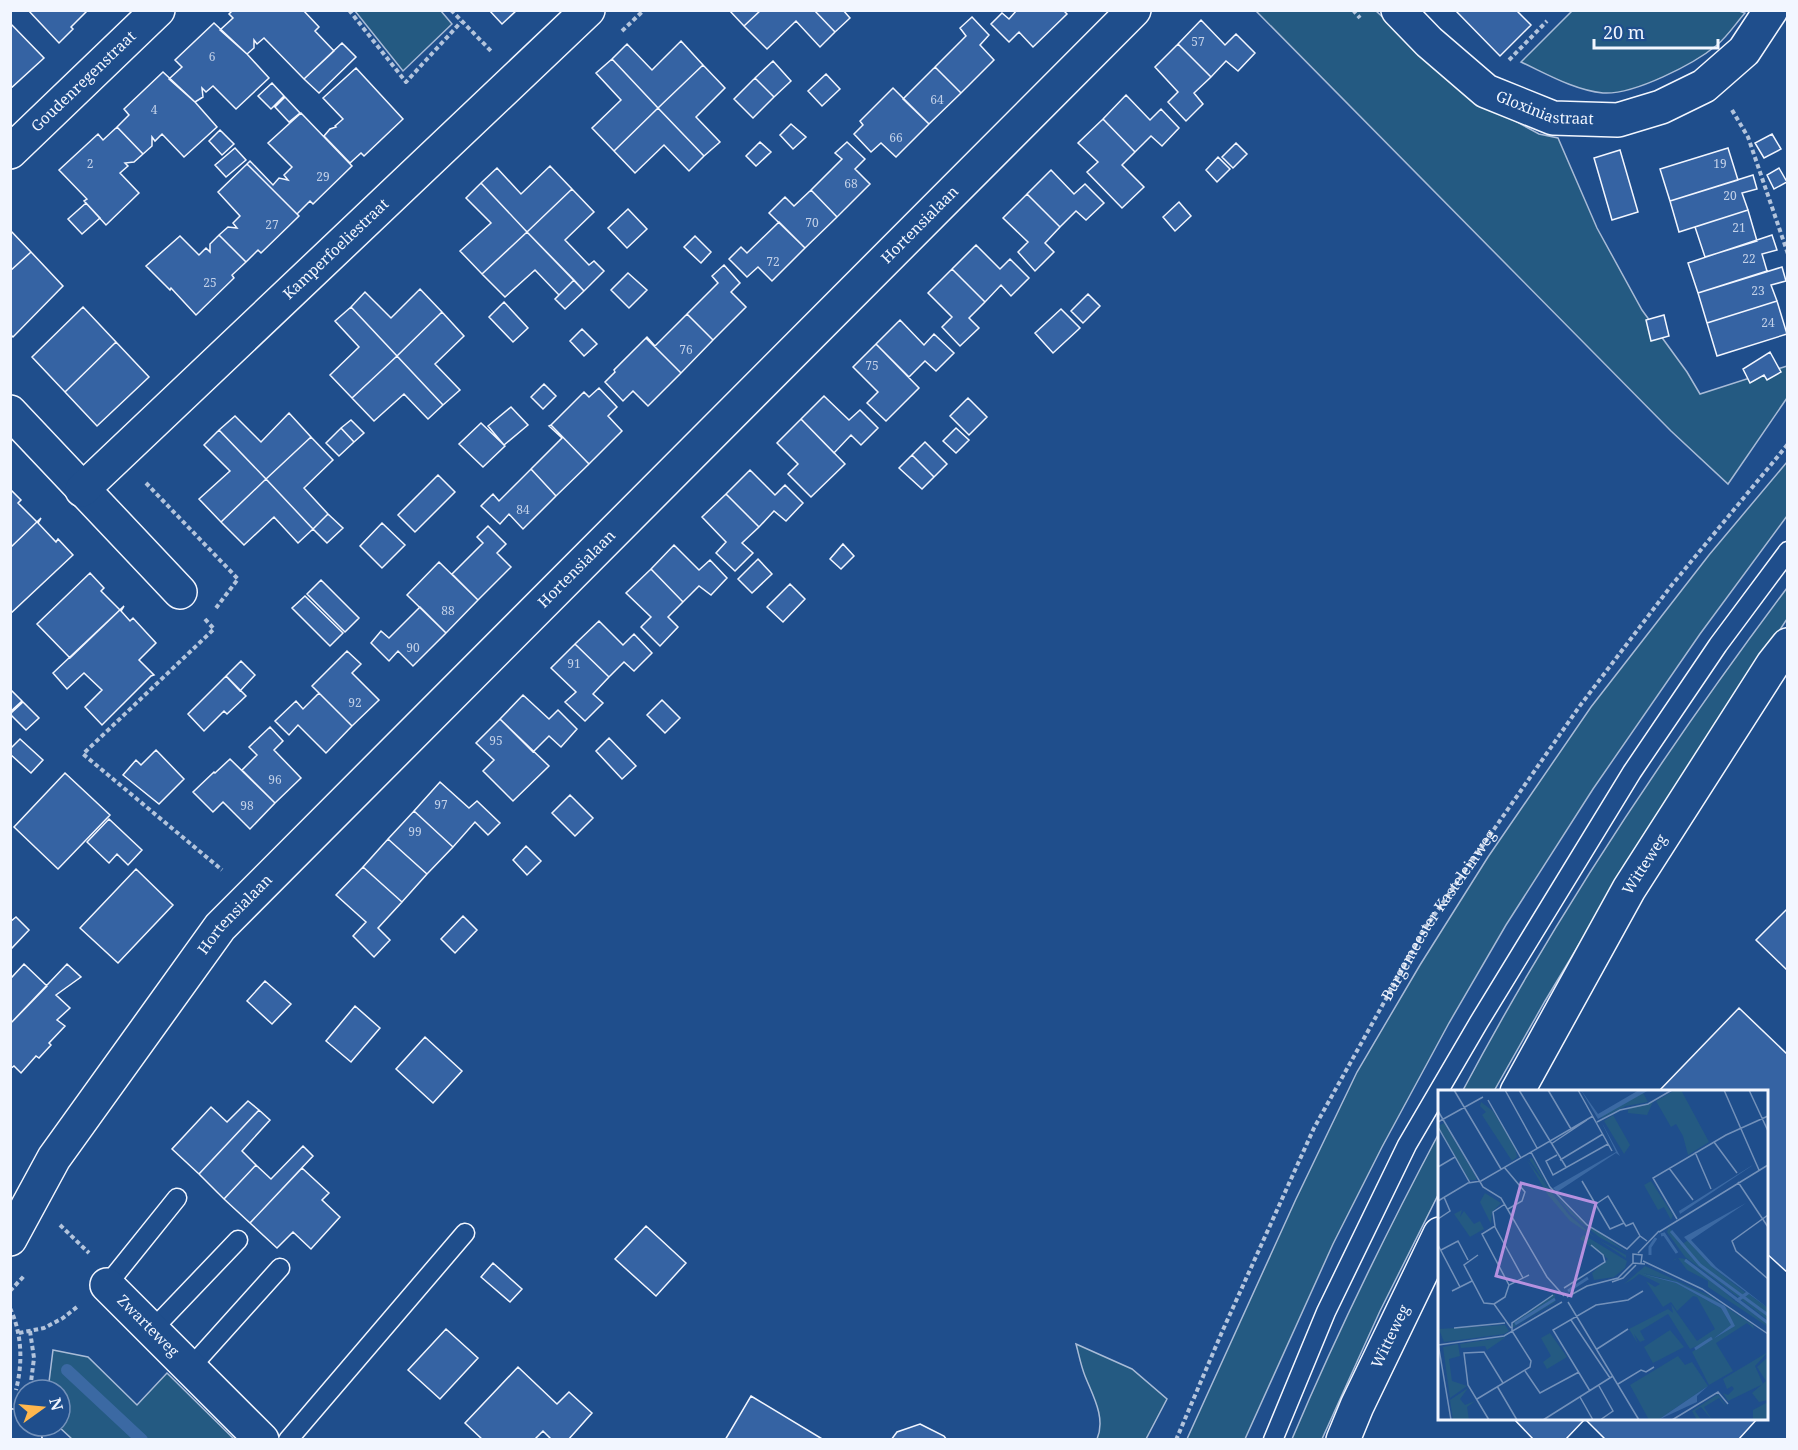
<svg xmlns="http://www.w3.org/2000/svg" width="1798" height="1450" font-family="'Noto Serif',serif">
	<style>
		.green { fill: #245a82; stroke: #a8bbd7; stroke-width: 1.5 }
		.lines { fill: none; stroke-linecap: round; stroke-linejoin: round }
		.stream { stroke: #3b69a3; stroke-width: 12 }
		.building { fill: #3563a3; stroke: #f2f6ff; stroke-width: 1.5 }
		.service-casing { stroke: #f2f6ff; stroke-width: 21 }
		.minor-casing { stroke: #f2f6ff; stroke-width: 36 }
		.secondary-casing { stroke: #f2f6ff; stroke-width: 36 }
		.path { stroke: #b3c4dc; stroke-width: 4; stroke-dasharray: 4.5 3; stroke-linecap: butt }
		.service { stroke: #1f4e8c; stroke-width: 18 }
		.minor { stroke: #1f4e8c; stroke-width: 33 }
		.secondary { stroke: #1f4e8c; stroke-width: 33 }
		.labels { text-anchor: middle; stroke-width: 4.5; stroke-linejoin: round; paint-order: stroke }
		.number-label { font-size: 12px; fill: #c3d1e8 }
		.street-label { font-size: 15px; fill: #f2f6ff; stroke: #1f4e8c }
		.inset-river { fill: none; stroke: #3b69a3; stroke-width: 3 }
		.inset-road { fill: none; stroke: #7391ba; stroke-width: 1.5 }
		.view { fill: #b691df; fill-opacity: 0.15; stroke: #b691df; stroke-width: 3 }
		.inset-edge { fill: none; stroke: #f2f6ff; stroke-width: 3 }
	</style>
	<rect width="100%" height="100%" fill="#1f4e8c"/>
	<path class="green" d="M355,11H441L452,24L403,71Z
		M1256,11H1376L1467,95L1539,134L1558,138L1597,228L1642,310L1687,372L1700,394L1787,366V398L1728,484L1671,431Z
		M1739,11L1745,13C1736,23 1728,36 1717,45C1694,64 1634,95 1603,93C1574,90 1547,74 1521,62L1572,11Z
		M1787,462V516L1700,634L1593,789L1506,925L1449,1023L1382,1147L1333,1244L1245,1439H1187L1296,1199L1357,1072L1420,965L1488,857L1591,707L1709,555Z
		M1787,588V619L1720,720L1607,898L1545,1001L1494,1091L1462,1092C1556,915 1667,748 1787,588Z
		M1439,1133V1193L1380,1311L1322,1439H1292C1336,1335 1386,1233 1439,1133Z
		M1076,1344L1132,1369L1167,1399L1146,1439H1097C1106,1418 1093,1396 1085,1376C1081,1366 1079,1355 1076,1344Z
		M53,1350L88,1357L137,1405L167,1373L234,1439H72L58,1426H60V1390H48Z"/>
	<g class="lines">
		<path class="stream" d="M67,1370L142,1440"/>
	</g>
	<path class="building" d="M28,10H88L71,27L73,29L59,43Z
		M233,10H303L319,27L315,31L334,51L304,79L264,38L257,44L254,40V48L247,54L220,30L233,18L229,14Z
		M489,10H517L502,24Z
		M729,10H761L744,26Z
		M761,10H814L835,32L820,47L796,21L767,49L744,26Z
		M814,10H843L850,18L835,32Z
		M1017,10H1063L1067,14L1033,47L1019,32L1009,42L991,24L1002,13L1009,19Z
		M1455,10H1516L1531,25L1500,56Z
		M972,17L989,35L980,45L994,60L961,93L935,67L966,36L960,28Z
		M1201,20L1225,45L1236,34L1255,53L1238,71L1226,61L1211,77L1178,44Z
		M10,23L44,58L10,89Z
		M214,23L247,54L269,78L236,109L213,86L206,92L202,88L203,97L195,102L169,79L182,67L175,60Z
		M681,41L703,65L658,108L612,59L627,44L652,70Z
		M342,43L356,57L319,93L304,79Z
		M1178,44L1211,77L1194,93L1203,104L1186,121L1168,102L1178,92L1155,67Z
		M612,59L658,108L614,151L592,128L621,100L596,73Z
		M773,61L791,81L774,97L755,78Z
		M703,65L725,88L696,117L720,142L704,156L658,108Z
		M935,67L961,93L929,124L903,99Z
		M356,68L403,119L364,156L361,153L350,163L324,136L330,129L336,127L335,126L343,119L323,98Z
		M163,72L195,102L217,127L184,157L162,134L155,141L152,137V146L143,154L117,127L129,115L124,109Z
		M826,74L840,89L822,106L808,91Z
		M755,78L774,97L753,118L734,99Z
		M272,83L284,96L271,109L258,96Z
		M893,88L929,124L896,157L881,143L871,152L854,134L863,125L860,121Z
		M1126,95L1150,120L1161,109L1179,128L1162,146L1151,136L1135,152L1103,119Z
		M285,97L300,113L289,122L275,107Z
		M658,108L704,156L689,171L664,145L635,173L614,151Z
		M301,113L352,166L313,204L310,201L297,214L247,164L250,161L273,185L279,178L288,180L284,175L292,167L268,143Z
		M1103,119L1135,152L1122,165L1144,187L1122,208L1087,172L1098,162L1078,143Z
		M791,124L806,137L793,149L780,135Z
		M117,127L143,154L134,162L125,163L128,166L120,173L139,193L106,225L84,201L87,199L59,170L98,134L103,140Z
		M220,130L234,144L222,155L209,141Z
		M1772,134L1781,149L1764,158L1755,143Z
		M760,142L771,152L756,166L746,156Z
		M847,142L865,159L855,169L870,184L837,217L811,190L842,159L835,153Z
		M1236,143L1247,154L1233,168L1222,157Z
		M235,148L246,160L226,177L215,165Z
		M1728,148L1738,180L1670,201L1660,169Z
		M1620,150L1638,212L1612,220L1594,158Z
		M1218,157L1230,169L1217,182L1206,170Z
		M247,164L299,216L261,253L258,250L246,262L219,235L228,227L237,228L233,223L240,216L218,192Z
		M550,166L572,189L527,232L481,183L497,168L521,194Z
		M1779,168L1787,182L1774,189L1767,175Z
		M1051,170L1074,194L1085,184L1104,203L1086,220L1076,211L1060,227L1027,194Z
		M1753,175L1757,189L1742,193L1748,210L1679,232L1670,201Z
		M481,183L527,232L482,274L460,251L491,223L466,198Z
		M572,189L594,212L565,240L589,265L594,261L604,271L584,291L527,232Z
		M811,190L837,217L805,248L769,213L785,197L794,206Z
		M1027,194L1060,227L1045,243L1054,252L1035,271L1018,252L1028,242L1003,218Z
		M1179,202L1191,216L1175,231L1163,217Z
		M86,203L100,218L82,234L68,219Z
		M628,209L647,229L627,248L608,228Z
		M1748,210L1757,241L1705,257L1695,227Z
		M779,222L805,248L772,281L758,267L747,277L729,259L741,247L747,253Z
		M10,230L31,252L10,271Z
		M527,232L574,280L559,295L535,270L505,297L482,274Z
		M219,235L246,262L232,275L234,278L196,315L171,288L170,290L146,266L180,236L199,255L206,248L210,252V244Z
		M1772,235L1777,250L1762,254L1767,271L1698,293L1688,263Z
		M695,236L711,252L701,263L684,247Z
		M976,245L1000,269L1010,259L1029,278L1011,296L1001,285L985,302L952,269Z
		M31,252L63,286L13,337L10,334V271Z
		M724,265L740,283L731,292L746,307L713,340L687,314L718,283L712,276Z
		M1782,267L1786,281L1771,285L1777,301L1707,323L1698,293Z
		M952,269L985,302L969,318L979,328L960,346L942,327L952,317L928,293Z
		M628,273L647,290L629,308L611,290Z
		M574,280L584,291L565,309L555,299Z
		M420,289L442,312L397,356L351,307L365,292L391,318Z
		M1088,294L1100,306L1083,323L1071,311Z
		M1777,301L1787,334L1717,356L1707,323Z
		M504,302L528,328L513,342L489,317Z
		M83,307L116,342L65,392L32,357Z
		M351,307L397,356L352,398L330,375L359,347L335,321Z
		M1061,309L1080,328L1053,353L1035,333Z
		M442,312L464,336L435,364L460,390L443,405L397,356Z
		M687,314L713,340L681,373L646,338L647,337L655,346Z
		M1664,315L1669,336L1651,341L1646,320Z
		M900,320L924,345L934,334L954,353L936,371L925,361L909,377L876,344Z
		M582,329L597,344L584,356L570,341Z
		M646,338L681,373L648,406L633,391L623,401L605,382L615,372L614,370Z
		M116,342L149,377L97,426L65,392Z
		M876,344L919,388L886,421L867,403L878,392L853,367Z
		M1770,352L1781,372L1767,380L1764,375L1750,383L1743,369Z
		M397,356L443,405L428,419L404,394L374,421L352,398Z
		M544,384L556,396L543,409L531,397Z
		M599,388L617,407L608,416L622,431L589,464L551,425L584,392L589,397Z
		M824,396L849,420L860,410L878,428L861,445L851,435L834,453L801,419Z
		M968,398L987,417L969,435L950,416Z
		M511,407L528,425L504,445L488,426Z
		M289,413L311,437L266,479L219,430L235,416L261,442Z
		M801,419L845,464L811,497L788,474L798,464L777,443Z
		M351,420L364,433L354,442L341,428Z
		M481,423L505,446L483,467L459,444Z
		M551,425L589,464L556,496L531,469L562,438L549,426Z
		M341,428L354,442L339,456L326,443Z
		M956,428L969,440L956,453L943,441Z
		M219,430L266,479L221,522L199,499L230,471L204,445Z
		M311,437L333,460L304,488L328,514L313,529L266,479Z
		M925,442L947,464L934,477L912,455Z
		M912,455L934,477L922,489L899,468Z
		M531,469L556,496L523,529L509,514L500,524L481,506L493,494L499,501Z
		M750,470L775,495L785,485L803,503L786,521L774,511L759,527L726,494Z
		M438,475L455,492L415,532L398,515Z
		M266,479L313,529L298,543L274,517L244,545L221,522Z
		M10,489L21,500L18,503L37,522L41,518L10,548Z
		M726,494L759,527L742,543L753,553L735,571L716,553L726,542L702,517Z
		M328,514L343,528L327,543L313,529Z
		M41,518L38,523L56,542L58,539L73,555L10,614V548Z
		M382,523L405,545L382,568L360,546Z
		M488,526L506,544L497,553L511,567L478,600L452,574L483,543L477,537Z
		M843,544L854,556L841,569L830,559Z
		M674,545L699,570L710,560L727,578L711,595L699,586L683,602L651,569Z
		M758,559L772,574L752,593L738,579Z
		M439,562L478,600L446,633L407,595Z
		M651,569L683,602L668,617L678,627L660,646L641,627L651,617L626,593Z
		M90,573L104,588L101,591L120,610L124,606L70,658L37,624Z
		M321,580L359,618L345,632L307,594Z
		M790,584L805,599L783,622L767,607Z
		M305,596L343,633L330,646L292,608Z
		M124,606L121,611L130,621L133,618L156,643L139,660L154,675L151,676L102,725L85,707L102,690L84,673L67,689L53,673Z
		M420,607L446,633L413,666L398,651L389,661L371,643L381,631L389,638Z
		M599,621L623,645L634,634L652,653L634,671L624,662L609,677L575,644Z
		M575,644L609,677L593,694L603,703L585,721L565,702L576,692L551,668Z
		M347,651L361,664L352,673L379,700L352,726L312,686Z
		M241,661L255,675L240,691L226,676Z
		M226,676L246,696L227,714L224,711L204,731L188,714Z
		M10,689L22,701L10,712Z
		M319,693L352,726L326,753L298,725L289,735L275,721L296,701L303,709Z
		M523,695L549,719L558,710L577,729L561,747L549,736L533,752L500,719Z
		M662,700L680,718L665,733L647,715Z
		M23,702L39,718L26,730L10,714Z
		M500,719L549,766L513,801L483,771L494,760L476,743Z
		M270,727L283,741L274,750L301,778L275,803L242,770L257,755L249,747Z
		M609,738L636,766L622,779L596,751Z
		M20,739L43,760L31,773L10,754V749Z
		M156,750L184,779L159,804L123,775L136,760L141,765Z
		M230,759L275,803L250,829L223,802L213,812L193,792L214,772L215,773Z
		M65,773L110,815L58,869L14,827Z
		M440,782L469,808L477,801L500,823L488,835L475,822L453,847L414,811Z
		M570,795L593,818L575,836L552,813Z
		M414,811L453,847L427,874L388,839Z
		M109,819L142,850L128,865L117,854L109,863L87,842Z
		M388,839L427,874L402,902L363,867Z
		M526,846L541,861L527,875L513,860Z
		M363,867L402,902L378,928L390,940L374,957L353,936L366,922L336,895Z
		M136,869L173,905L118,963L80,928Z
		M1788,908V971L1756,940Z
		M463,916L477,930L455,953L441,939Z
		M16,917L29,930L10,950V922Z
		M24,964L47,986L10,1024V976L12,977Z
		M67,964L81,977L56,995L70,1008L57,1020L65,1026L49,1043L51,1045L39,1058L36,1056L21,1073L14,1066L10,1069V1024Z
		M265,981L291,1004L272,1024L247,1001Z
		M355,1006L380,1028L351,1062L326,1041Z
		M1739,1008L1788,1055V1273L1766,1253V1092H1658Z
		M425,1037L462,1071L433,1103L396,1069Z
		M248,1101L259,1110L199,1174L172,1149L211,1107L227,1122Z
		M259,1110L270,1120L242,1151L256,1165L224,1199L199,1174Z
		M303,1146L313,1156L250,1223L224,1199L256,1165L271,1179Z
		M302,1168L329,1193L322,1200L340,1217L311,1249L293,1232L277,1248L250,1223Z
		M646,1226L686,1263L656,1296L615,1259Z
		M493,1263L522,1289L510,1302L481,1277Z
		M446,1329L478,1358L440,1399L408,1370Z
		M518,1367L557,1404L569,1392L592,1413L568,1440H552L543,1431L534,1440H483L465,1423Z
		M751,1396L824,1440H725Z
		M1513,1418H1758L1738,1440H1606L1585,1419L1565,1440H1534Z
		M920,1424L944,1436L947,1440H891L897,1432Z"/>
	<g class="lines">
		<defs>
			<path id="service" d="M107,1285L177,1198
				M152,1330L238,1240
				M190,1368L280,1268
				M288,1440L465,1233
				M1273,1440L1326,1312L1407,1145L1479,1022L1632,772L1718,645L1788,551"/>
			<g id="minor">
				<path id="s2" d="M1398,10L1429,42L1486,91L1553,118L1618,120L1661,107L1704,86L1744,51L1771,10"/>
				<path id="s3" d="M10,152L158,10"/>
				<path d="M10,412L180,592"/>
				<path id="s4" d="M82,490L588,10"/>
				<path id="s5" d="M1517,1092L1629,889L1773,664L1788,645"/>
				<path id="s6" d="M10,1239L54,1158L220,927L1134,10"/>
				<path id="s7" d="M107,1285L262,1440"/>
				<path id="s8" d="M1343,1440L1357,1406L1440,1234"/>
			</g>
			<path id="secondary" d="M10,1426L25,1440"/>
		</defs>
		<use href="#service" class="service-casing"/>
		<use href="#minor" class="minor-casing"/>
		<use href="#secondary" class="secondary-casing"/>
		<g class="path">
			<path d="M349,10L406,82L461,22"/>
			<path d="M451,10L491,51"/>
			<path d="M1353,10L1360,18"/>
			<path d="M622,31L644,10"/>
			<path d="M1509,60L1547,21"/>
			<path d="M1732,110L1748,137L1788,254"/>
			<path d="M146,483L238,579L216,608"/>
			<path d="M205,619L214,629L83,754L222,870"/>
			<path d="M60,1225L89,1253"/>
			<path d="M10,1291L24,1276"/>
			<path d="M10,1308C22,1334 23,1362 16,1390"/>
			<path d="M30,1331L34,1358L30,1390"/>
			<path d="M19,1333L44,1328L63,1318L77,1307"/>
			<path id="s1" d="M1176,1440L1222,1332L1314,1128L1426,927L1579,707L1671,586L1788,444"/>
		</g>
		<use href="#service" class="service"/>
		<use href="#minor" class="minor"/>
		<use href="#secondary" class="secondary"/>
	</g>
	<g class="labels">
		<g class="number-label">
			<text x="1198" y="46">57</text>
			<text x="212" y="61">6</text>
			<text x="937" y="104">64</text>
			<text x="154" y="114">4</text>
			<text x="896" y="142">66</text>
			<text x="90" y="168">2</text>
			<text x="1720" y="168">19</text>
			<text x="323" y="181">29</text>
			<text x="851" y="188">68</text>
			<text x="1730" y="200">20</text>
			<text x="812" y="227">70</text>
			<text x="272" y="229">27</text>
			<text x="1739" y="232">21</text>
			<text x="1749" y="263">22</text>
			<text x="773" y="266">72</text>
			<text x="210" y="287">25</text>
			<text x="1758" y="295">23</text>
			<text x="1768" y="327">24</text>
			<text x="686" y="354">76</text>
			<text x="872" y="370">75</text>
			<text x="523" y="514">84</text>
			<text x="448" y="615">88</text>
			<text x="413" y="652">90</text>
			<text x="574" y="668">91</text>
			<text x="355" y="707">92</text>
			<text x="496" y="745">95</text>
			<text x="275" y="784">96</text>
			<text x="441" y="809">97</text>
			<text x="247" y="810">98</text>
			<text x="415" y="836">99</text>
		</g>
		<g class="street-label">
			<text dy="5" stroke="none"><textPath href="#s3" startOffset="102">Goudenregenstraat</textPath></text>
			<text dy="5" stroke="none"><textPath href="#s2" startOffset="182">Gloxiniastraat</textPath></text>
			<text dy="5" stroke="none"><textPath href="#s6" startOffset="1368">Hortensialaan</textPath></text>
			<text dy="5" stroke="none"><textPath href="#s4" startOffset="350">Kamperfoeliestraat</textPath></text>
			<text dy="5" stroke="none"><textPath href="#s6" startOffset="882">Hortensialaan</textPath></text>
			<text dy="5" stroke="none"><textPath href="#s5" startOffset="261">Witteweg</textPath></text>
			<text dy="5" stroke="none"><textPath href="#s6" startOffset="396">Hortensialaan</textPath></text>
			<text dy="5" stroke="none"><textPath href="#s1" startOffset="588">Burgemeester Kasteleinweg</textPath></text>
			<text dy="5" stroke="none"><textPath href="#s7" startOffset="58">Zwarteweg</textPath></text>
			<text dy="5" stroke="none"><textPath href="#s8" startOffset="114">Witteweg</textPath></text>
		</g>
	</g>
	<g transform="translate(1438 1090)">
		<rect width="330" height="330" fill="#1f4e8c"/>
		<path d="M237,0H243L271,52L250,65L245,46L238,34L233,37L218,11ZM205,3L210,12L188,16L164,28L162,25ZM43,12L55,21L77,57L79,67L74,71L44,25L48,22L42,16ZM215,12L209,25L190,23V19ZM175,25L192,55L186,64L166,31ZM6,33L38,87V90H31L0,36ZM94,68L111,98L138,126L190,163L161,147L133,124L105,90L91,69ZM89,70L131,125L159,149L188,165V168L132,131L110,105ZM213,91L235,125L233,130L226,117L220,120L206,95ZM47,103L63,113L54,122L53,134L42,112ZM24,120L22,127L26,121L36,134L42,131L46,139L32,147L16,124ZM231,137L243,155L250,150L273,176L308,203L301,208L247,167L229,142ZM146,145L189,171L187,178L176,187L156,190L154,183L170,169L142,149ZM240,168L235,171L237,169L241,168L248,169L297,211L330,232V237L270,197V191L249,180ZM207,176L270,205L315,235L316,239L309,233L278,253L295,281L271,295L254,262L268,252L252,259L230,224L202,241L207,250L202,252L196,244L200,254L191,239L230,219L235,223L233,214L259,251L277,239L259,207L255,206L239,221L233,212L225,217L208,191L217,197L222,194L212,189L201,184L195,189L186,194ZM205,183L239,192L286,217L296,236L275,249L294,235L283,218L238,193ZM117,203V212L74,238L76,232ZM311,204L330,218V230L302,209ZM67,235L71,241L66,244L6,252L1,239ZM232,240L246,257L215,273L206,257ZM112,243L129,267L109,279L105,272L113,266L103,248ZM68,247L49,260L47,256L23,258L22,254ZM20,254L22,266L11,269L14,291L29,296L12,308L5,257ZM330,262L317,276L325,294L290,311L285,303L290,305L296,299L294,296L289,299L285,289ZM240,266L247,275L254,272L270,296L220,330H211L192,295ZM330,267V310L321,312L314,303L328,291L319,277ZM30,298L22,309L27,315L37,311L29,317L31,330H15L12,310ZM280,304L289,318L281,308L266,317L274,330L263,317L257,321L263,330H259L254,321ZM330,312V330H315V320Z" fill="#245a82" fill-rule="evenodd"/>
		<path d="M143,0L160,24L201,0H211L160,29ZM164,33L182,66L178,63L119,102L115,98L178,62ZM315,75L242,124L241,121L313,76ZM308,113L253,150L278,177L330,218L311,204L300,212L297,210L308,202L273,176L246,147ZM204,184L239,192L287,216L297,236L275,249L293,235L283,218L238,193ZM270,296L259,306V312L220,330Z" fill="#3b69a3"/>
		<path class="inset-river" d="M233,141L262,175L330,225M223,145L226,144L239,163M212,165V157L218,148M247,170L330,233M130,201L150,188M77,234L117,209M257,259L274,248"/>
		<path class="inset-road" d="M16,0L63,79M67,0L99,58M81,0L128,77M110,0L133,39M140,0L174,61M286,0L321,80M311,0L330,41M50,10L83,68M0,21L45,97L63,108L109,187L126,206M0,32L45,7M159,32L182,20L210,14L234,0M0,37L32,93M276,52L299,83M113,54L149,30M93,62L112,97L149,135L189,159L202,146L209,151M257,62L273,99M119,65L108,71L115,85L170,54M122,70L165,44M0,77L17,67M66,77L87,102L84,111L70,119M231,78L255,110M144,91L172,139L186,133L188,136L195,133L202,146M300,92L330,137M0,111L30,93L43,91L155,26M67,114L55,122L57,136L44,144L71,195M158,114L170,106L186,133M330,125L294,151L298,161L330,189M0,129L12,121L6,107M239,129L215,88L288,45L330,26M57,137L85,188M221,142L330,75M0,155L22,197M3,160L20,151L30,170M200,163L221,141M40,165L26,175L46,213L56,214L73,238M205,171L264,199L330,244M203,173L204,165L195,164V173L207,174M174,192L185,188L198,175M126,198L167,172L165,165L153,155M14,201L34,191M129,207L149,196L180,188L195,173M130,212L201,330M56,214L67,207L71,195L91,185M133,230L172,288M16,238L67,233M0,253L13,330M0,255L66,246L124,212M159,259L190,239M87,281L102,303L141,282M180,294L203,280L208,282L216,277M59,296L79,330M161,296L175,321L162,330M152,301L115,240L158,215L190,210L205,201M142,307L155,330M39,309L92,277L93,271L74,241V233L115,205M51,330L30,295L26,263L46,262L65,293M105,330L175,286M234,330L280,302L290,314"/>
		<path class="view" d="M83,93L158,113L133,206L58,186Z"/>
		<rect width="330" height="330" class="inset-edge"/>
	</g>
	<rect width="1798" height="1450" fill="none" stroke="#f2f6ff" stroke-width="24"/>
	<g transform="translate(42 1408) rotate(75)"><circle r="28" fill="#1f4e8c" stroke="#7391ba" stroke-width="1.5"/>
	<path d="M0-4.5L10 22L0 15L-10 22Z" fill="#ffb74d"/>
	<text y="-9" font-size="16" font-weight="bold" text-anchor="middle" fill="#f2f6ff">N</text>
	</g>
	<path d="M1594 39v9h124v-9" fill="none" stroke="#f2f6ff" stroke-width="3"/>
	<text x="1603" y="39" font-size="18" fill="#f2f6ff" stroke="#1f4e8c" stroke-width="4.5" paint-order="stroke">20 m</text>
</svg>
